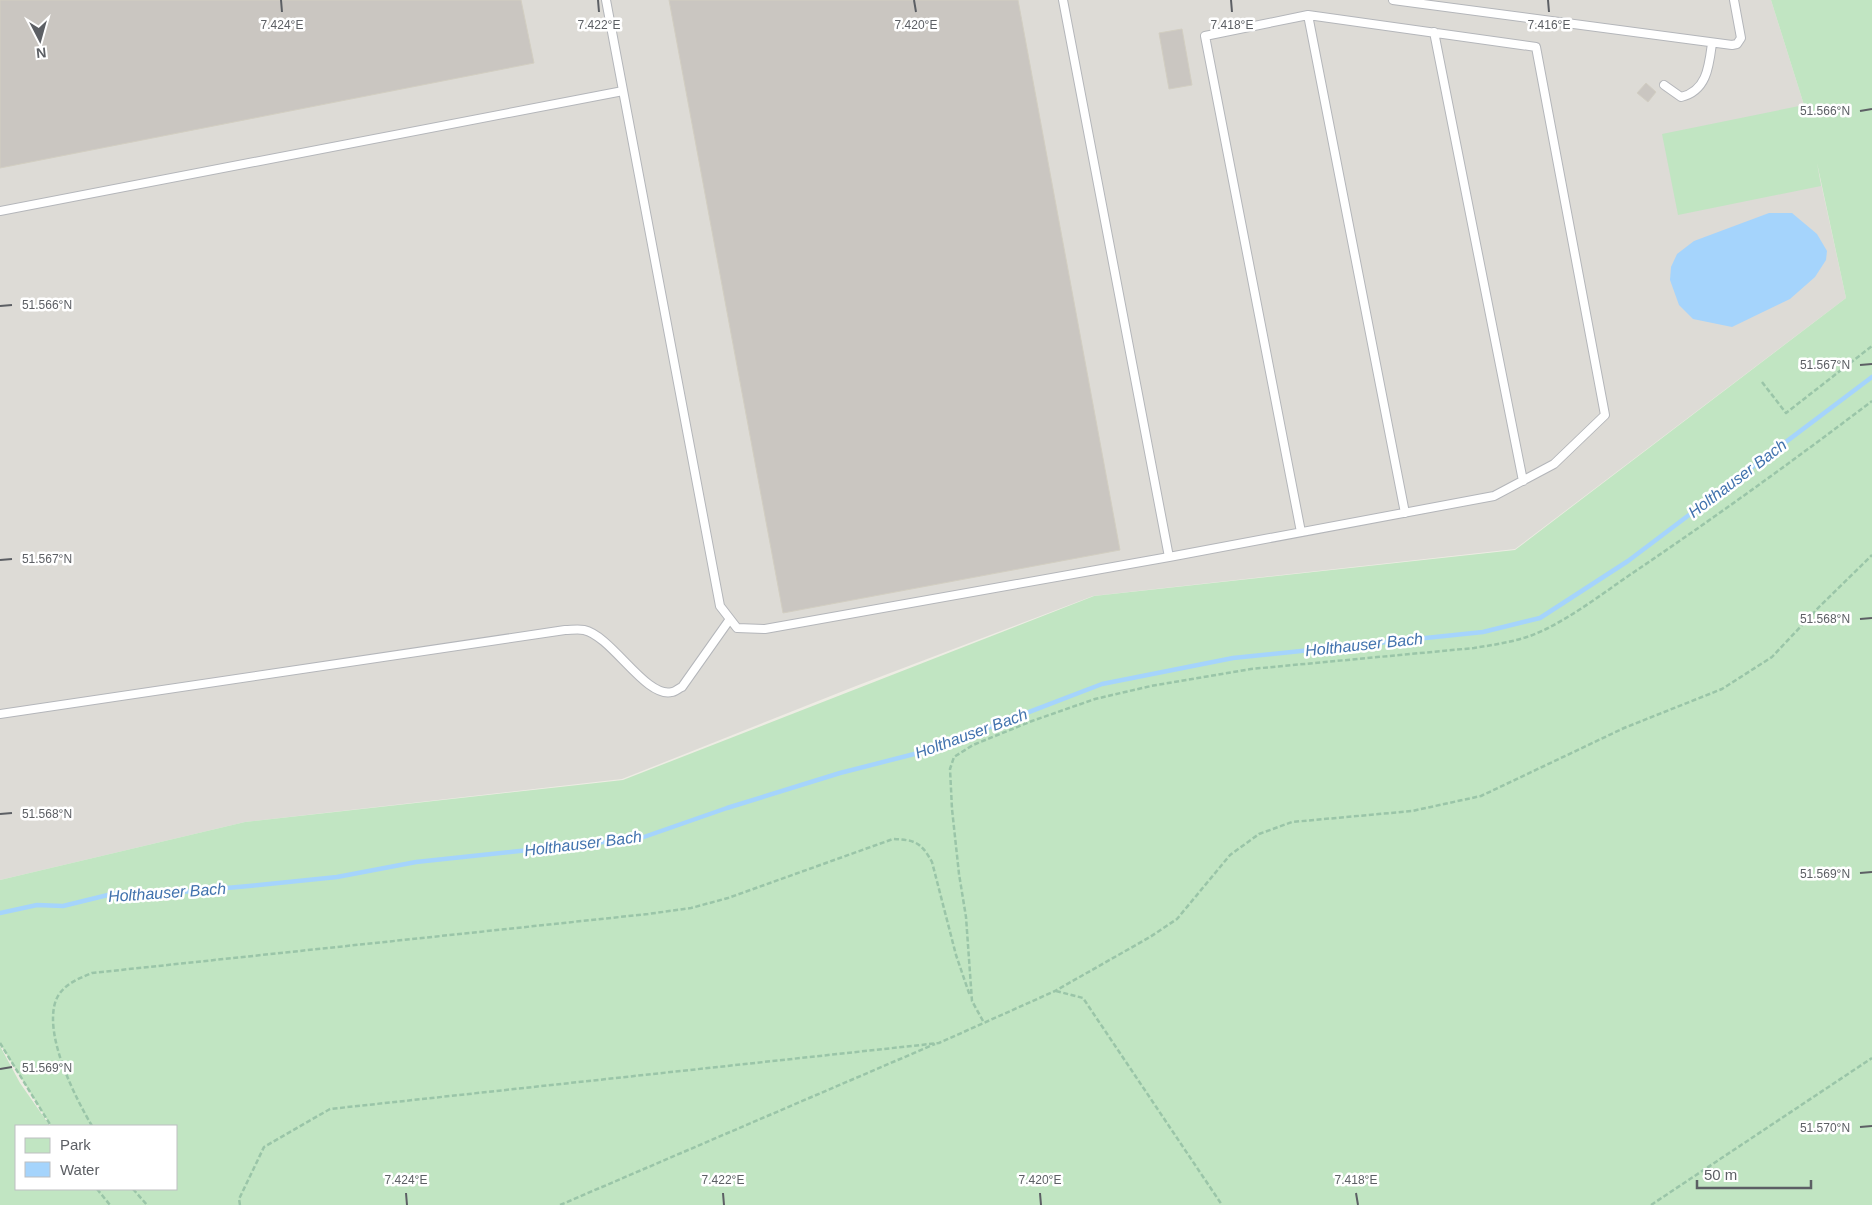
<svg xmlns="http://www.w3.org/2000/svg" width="1872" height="1205" font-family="Helvetica,sans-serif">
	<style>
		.industrial { fill: #dddbd6 }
		.green { fill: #c1e5c2 }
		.water { fill: #a5d4fc }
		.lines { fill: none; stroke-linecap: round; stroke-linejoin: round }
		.stream { stroke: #a5d4fc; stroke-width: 4.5 }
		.building { fill: #cac6c1; stroke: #d2cec2 }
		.lane-casing { stroke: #b4b6ba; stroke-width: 10 }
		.path { stroke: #9ac5a8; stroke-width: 2.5; stroke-dasharray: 5 2.5; stroke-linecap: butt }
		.lane { stroke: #fff; stroke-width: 8 }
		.ticks { fill: none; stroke: #5c5f64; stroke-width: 2 }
		.labels { text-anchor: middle; stroke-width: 5; stroke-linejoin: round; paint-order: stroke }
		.water-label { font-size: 16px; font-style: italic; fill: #4273ae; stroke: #fff }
		.ticks-label { font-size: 12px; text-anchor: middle; fill: #5c5f64; stroke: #fff; stroke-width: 5; stroke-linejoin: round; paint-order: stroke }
	</style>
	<rect width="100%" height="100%" fill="#eeece4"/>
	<path class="industrial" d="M0,0H1771L1804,105L1846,298L1515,549L1093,596L856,686L622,779L245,822L0,880Z"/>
	<path class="green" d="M1771,0H1872V1205H0V1046L20,1083L50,1126H16V1189H176V1126H51L0,1044V880L245,822L623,780L1094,596L1515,550L1846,298L1817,163L1821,186L1678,215L1662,134L1804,105Z"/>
	<path class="water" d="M1769,213H1792L1817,234L1827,251L1826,260L1815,277L1790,299L1732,327L1693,319L1679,305L1670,280L1671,267L1677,254L1694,241Z"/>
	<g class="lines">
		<path class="stream" d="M0,913L37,905L63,906L116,893L136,896L249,886L337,877L416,862L641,838L727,808L840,773L930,750L1102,684L1233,658L1483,632L1540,618L1628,561L1872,377"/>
	</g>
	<path class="building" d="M0,0H521L534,63L0,168Z
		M669,0H1018L1120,550L783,613Z
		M1182,29L1192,85L1169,89L1159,33Z
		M1646,83L1656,92L1648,102L1637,93Z"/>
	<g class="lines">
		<defs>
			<path id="lane" d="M606,0L720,606L737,628L765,629L1169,557L1063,0
				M1393,0L1732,45L1737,44L1741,38L1734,0
				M1308,15L1405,513
				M1434,32L1523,481
				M1664,85L1681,97C1707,91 1709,66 1712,43
				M0,211L623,91
				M1169,557L1494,496L1554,464L1605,415L1536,47L1308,15L1205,36L1301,532
				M0,714L565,630C571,630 578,629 584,630C612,636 646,699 672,692C675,692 679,688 682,687L730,619"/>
		</defs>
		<use href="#lane" class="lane-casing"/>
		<path class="path" d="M1762,382L1786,413L1872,346
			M1056,991L1083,998L1222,1205
			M983,1021L972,1001L966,917L959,874L952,809L950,769L954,757L973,745L1032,721L1095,699L1151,686L1251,669L1474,648C1498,644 1522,641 1544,630C1579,613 1611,587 1643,566C1721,513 1797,458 1872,401
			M0,1043L51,1126
			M92,1126C75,1097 45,1038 55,1003C60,986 77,979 92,973L648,914L691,908L728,898L893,839C915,840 921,842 932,862L956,955L970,996
			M97,1189L110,1205
			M133,1189L147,1205
			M240,1205L239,1199L264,1147L330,1109L939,1043L1055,991L1150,937L1177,919L1230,855L1259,834L1292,822L1412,811L1481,796L1624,728L1722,689L1772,657L1820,606L1872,555
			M560,1205L935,1044
			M1651,1205L1872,1058"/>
		<use href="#lane" class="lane"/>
	</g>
	<path class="ticks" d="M281,0L282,12M598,0L599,12M914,0L916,12M1231,0L1232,12M1548,0L1549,12M1860,111L1872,109M0,306L12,305M1860,365L1872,364M0,560L12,559M1860,619L1872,618M0,814L12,813M1860,873L1872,872M0,1069L12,1067M1860,1127L1872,1126M406,1193L407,1205M723,1193L724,1205M1040,1193L1041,1205M1356,1193L1358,1205"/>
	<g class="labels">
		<g class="water-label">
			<text transform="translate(1737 478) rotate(-37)" y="6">Holthauser Bach</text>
			<text transform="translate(1364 644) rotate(-6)" y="6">Holthauser Bach</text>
			<text transform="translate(971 733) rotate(-20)" y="6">Holthauser Bach</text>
			<text transform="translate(583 843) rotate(-7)" y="6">Holthauser Bach</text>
			<text transform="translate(167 892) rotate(-4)" y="6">Holthauser Bach</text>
		</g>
	</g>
	<g class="ticks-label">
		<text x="282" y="29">7.424°E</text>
		<text x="599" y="29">7.422°E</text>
		<text x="916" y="29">7.420°E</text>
		<text x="1232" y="29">7.418°E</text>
		<text x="1549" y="29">7.416°E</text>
		<text x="1825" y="115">51.566°N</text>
		<text x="47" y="309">51.566°N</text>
		<text x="1825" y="369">51.567°N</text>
		<text x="47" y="563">51.567°N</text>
		<text x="1825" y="623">51.568°N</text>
		<text x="47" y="818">51.568°N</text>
		<text x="1825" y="878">51.569°N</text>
		<text x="47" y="1072">51.569°N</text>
		<text x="1825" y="1132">51.570°N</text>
		<text x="406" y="1184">7.424°E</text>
		<text x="723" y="1184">7.422°E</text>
		<text x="1040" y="1184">7.420°E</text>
		<text x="1356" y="1184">7.418°E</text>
	</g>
	<rect x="15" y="1125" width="162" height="65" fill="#ffffff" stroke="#bebfc1"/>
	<rect x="25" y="1138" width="25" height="15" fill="#c1e5c2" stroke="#bebfc1"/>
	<text x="60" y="1150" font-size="15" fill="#5c5f64">Park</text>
	<rect x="25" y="1162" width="25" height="15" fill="#a5d4fc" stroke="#bebfc1"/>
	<text x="60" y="1175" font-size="15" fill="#5c5f64">Water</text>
	<g transform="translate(40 40) rotate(174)" stroke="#ffffff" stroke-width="4" paint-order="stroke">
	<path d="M0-4L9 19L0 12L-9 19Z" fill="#5c5f64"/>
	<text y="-8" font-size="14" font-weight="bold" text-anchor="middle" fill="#5c5f64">N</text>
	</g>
	<path d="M1697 1180v8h114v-8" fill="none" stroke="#5c5f64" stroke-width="2.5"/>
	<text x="1704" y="1180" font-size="15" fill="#5c5f64" stroke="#ffffff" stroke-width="4" paint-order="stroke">50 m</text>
</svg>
